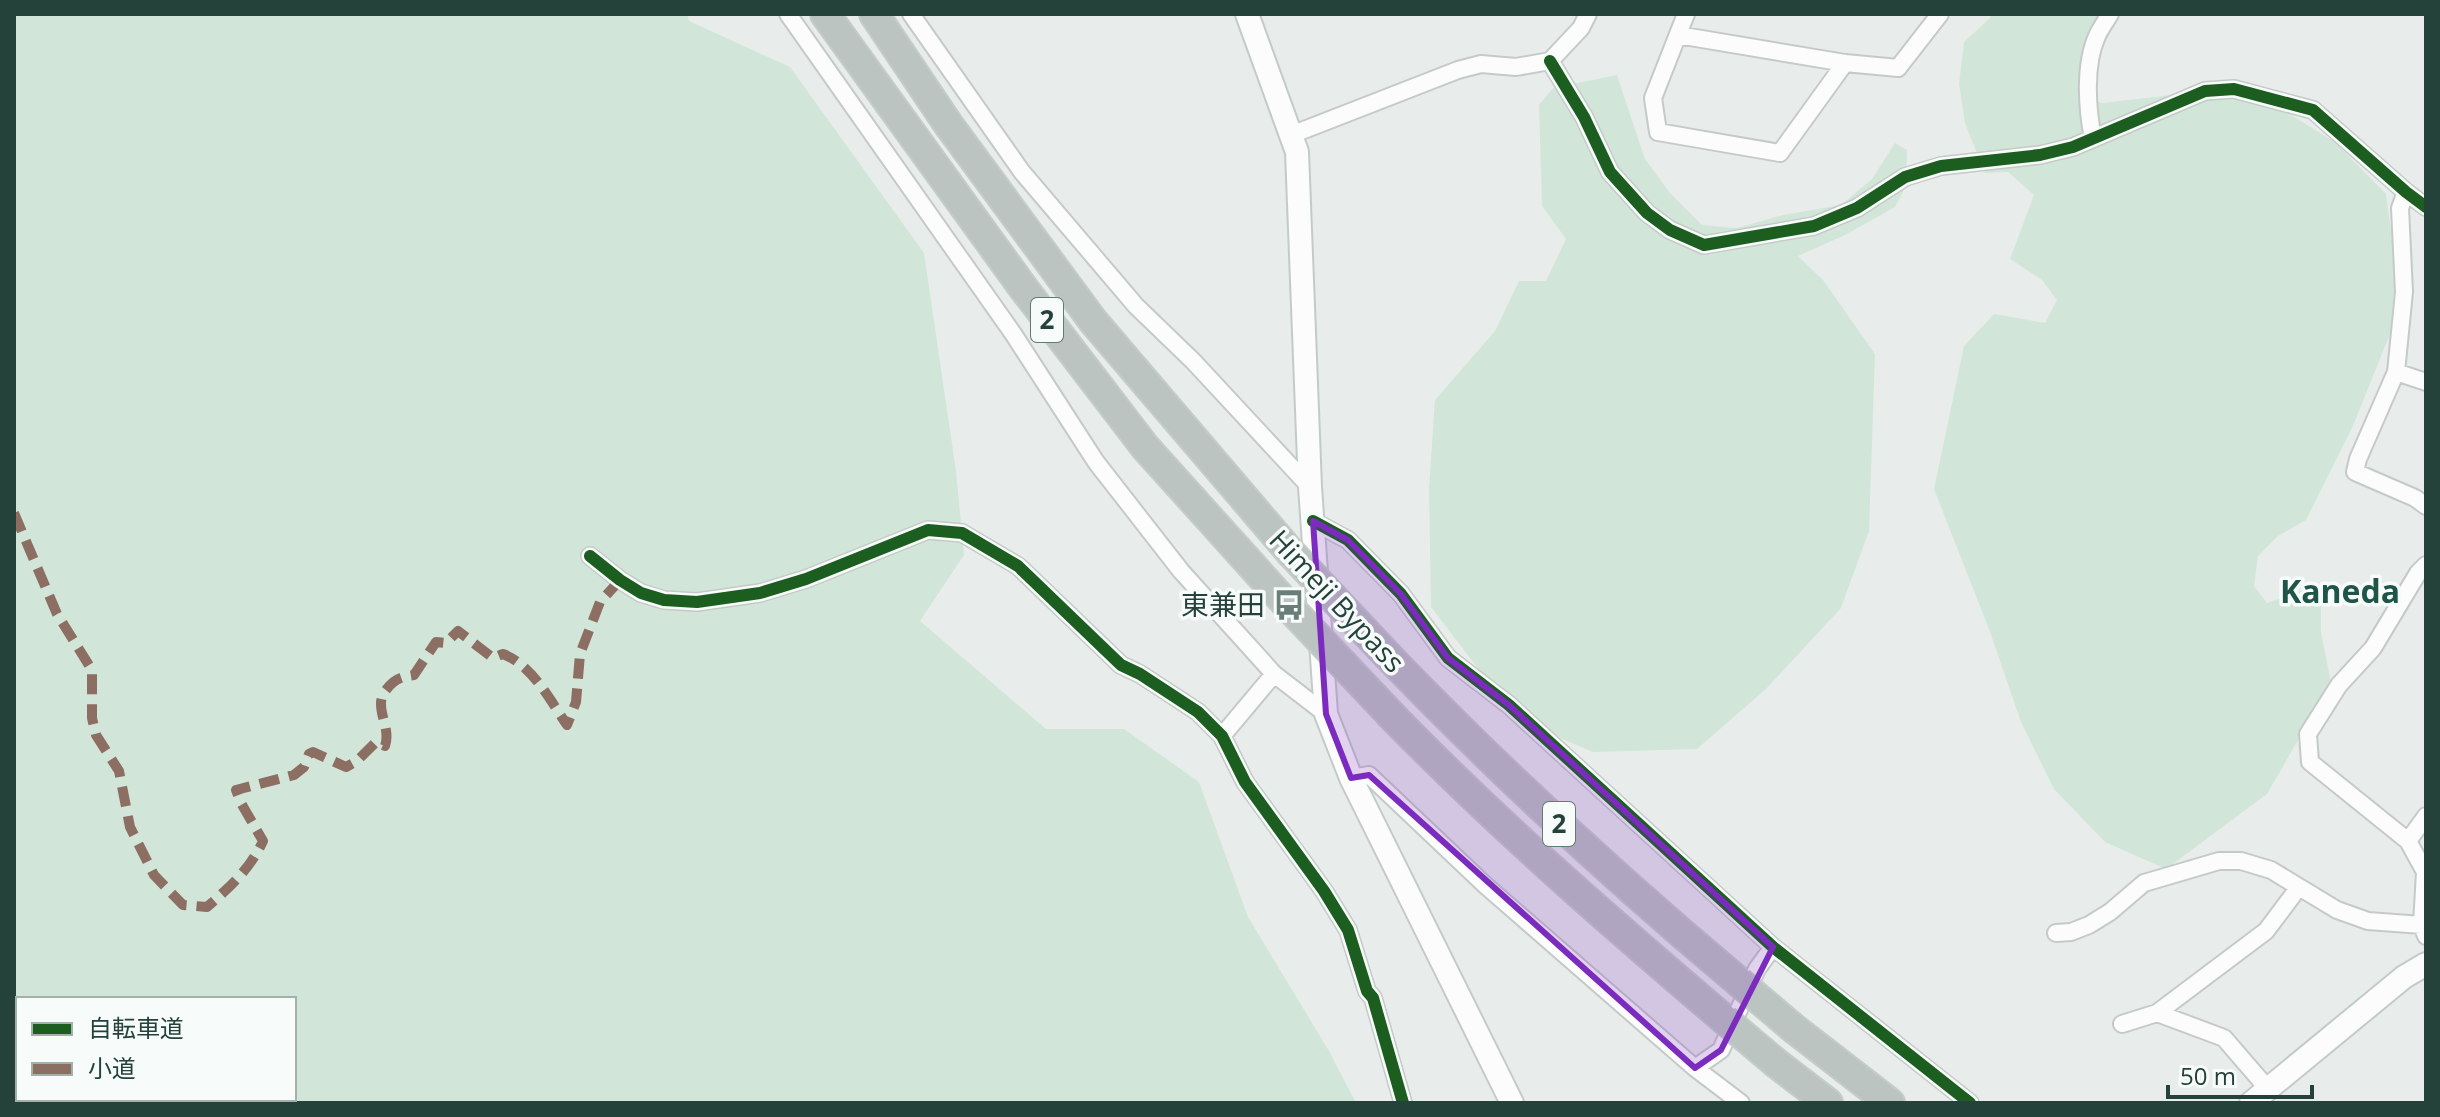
<svg xmlns="http://www.w3.org/2000/svg" width="2440" height="1117" font-family="'Open Sans','Noto Sans JP',sans-serif">
	<style>
		.green { fill: #d1e6d8; fill-rule: evenodd }
		.lines { fill: none; stroke-linecap: round; stroke-linejoin: round }
		.street-casing { stroke: #c5cac8; stroke-width: 20 }
		.secondary-casing { stroke: #c3cbc8; stroke-width: 26 }
		.highway-casing { stroke: #c3ccc9; stroke-width: 32 }
		.street { stroke: #fcfcfc; stroke-width: 16 }
		.secondary { stroke: #fcfcfc; stroke-width: 22 }
		.highway { stroke: #bcc4c2; stroke-width: 28 }
		.highway-bridge-casing { stroke: #c3ccc9; stroke-width: 32; stroke-linecap: butt }
		.highway-bridge { stroke: #bcc4c2; stroke-width: 28 }
		.quiet { stroke: #8d6e63; stroke-width: 10; stroke-dasharray: 20 10; stroke-linecap: butt }
		.cycleway-casing { stroke: #f7fbf9; stroke-width: 17 }
		.cycleway { stroke: #1b5e20; stroke-width: 12 }
		.marked { fill: #7b2cbf; fill-opacity: 0.2; stroke: #7b2cbf; stroke-width: 6; stroke-linejoin: round }
		.labels { text-anchor: middle; stroke-width: 7; stroke-linejoin: round; paint-order: stroke }
		.shield { fill: #f7fbf9; stroke: #637a73; stroke-width: 2 }
		.shield-label { font-size: 26px; font-weight: bold; fill: #24423a }
		.street-label { font-size: 28px; fill: #24423a; stroke: #f7fbf9 }
		.poi-label { font-size: 28px; fill: #24423a; stroke: #f7fbf9; text-anchor: end }
		.quarter-label { font-size: 32px; font-weight: bold; fill: #1f5548; stroke: #f7fbf9 }
	</style>
	<rect width="100%" height="100%" fill="#e8edeb"/>
	<path class="green" d="M14,14H687L689,21L790,67L924,253L956,471L964,555L920,621L1046,729H1124L1199,782L1248,917L1329,1051L1356,1103H14ZM18,999H294V1099H18Z
		M1992,14H2108L2080,97L2102,103L2198,92L2265,99L2335,142L2386,194L2396,270L2390,334L2353,426L2306,520L2278,536L2258,556L2254,586L2267,603L2321,584V632L2331,683L2267,794L2166,869L2105,842L2054,789L2021,722L1989,629L1934,489L1964,346L1994,314L2045,323L2057,300L2042,280L2010,259L2034,195L2008,172L1985,173L1965,123L1959,84L1964,42L1990,18Z
		M1617,75L1645,159L1670,193L1702,225L1737,228L1783,215L1841,205L1872,179L1895,143L1907,150L1906,186L1895,207L1845,235L1798,256L1823,280L1875,354L1869,531L1841,608L1766,689L1697,749L1593,752L1560,738L1493,688L1431,607L1429,488L1435,400L1495,331L1519,281H1546L1566,239L1542,206L1539,105L1553,88Z"/>
	<g class="lines">
		<defs>
			<path id="street" d="M788,14L1014,335L1096,462L1181,571L1274,674L1326,714
				M911,14L1022,172L1136,306L1193,361L1310,487
				M1686,14L1653,98L1658,132L1780,153L1845,63L1898,68L1940,14
				M1678,35L1845,63
				M1550,61L1584,117L1610,172L1647,213L1670,230L1704,245L1814,226L1857,208L1905,177L1941,166L2040,155L2073,147L2205,91L2234,89L2313,110L2406,192L2426,207
				M1291,135L1458,70L1481,64L1516,67L1550,61L1581,28L1588,14
				M2093,139C2087,108 2084,65 2097,36C2100,29 2106,21 2110,14
				M2406,192L2400,208L2404,292L2396,372L2358,459L2355,472L2415,498L2426,506
				M2396,372L2426,382
				M1313,521L1348,540L1401,594L1448,658L1509,705L1773,947L1970,1103
				M590,556L620,580L641,593L664,600L697,602L760,593L806,579L928,530L962,533L1018,566L1121,665L1140,674L1198,712L1222,736L1245,782L1324,891L1348,930L1367,991L1373,998L1403,1103
				M2426,565L2418,573L2373,648L2339,685L2308,734L2310,762L2408,841L2425,872L2422,925L2426,936
				M1222,736L1274,674
				M1351,778L1369,775L1485,885L1695,1068L1741,1103
				M2408,841L2426,816
				M2056,933L2071,932L2089,925L2110,912L2144,883L2219,861H2241L2271,870L2337,910L2368,921L2422,925
				M2157,1013L2224,1038L2268,1089
				M2122,1024L2157,1013L2266,931L2293,895
				M1695,1068L1721,1050L1757,969L1773,947"/>
			<path id="secondary" d="M1247,14L1297,152L1310,487L1326,714L1351,778L1512,1103
				M2251,1103L2404,977L2426,964"/>
			<path id="highway" d="M825,14L1024,289L1145,447L1290,608
				M874,14L948,124L1093,321L1291,553
				M1388,656C1499,771 1616,879 1739,982
				M1391,715C1496,823 1610,922 1725,1020
				M1792,1027L1890,1103
				M1776,1063L1828,1103"/>
		</defs>
		<use href="#street" class="street-casing"/>
		<use href="#secondary" class="secondary-casing"/>
		<use href="#highway" class="highway-casing"/>
		<use href="#street" class="street"/>
		<use href="#secondary" class="secondary"/>
		<use href="#highway" class="highway"/>
		<defs>
			<path id="highway-bridge" d="M1291,553L1388,656
				M1290,608L1391,715
				M1739,982L1792,1027
				M1725,1020L1776,1063"/>
		</defs>
		<use href="#highway-bridge" class="highway-bridge-casing"/>
		<use href="#highway-bridge" class="highway-bridge"/>
		<path class="quiet" d="M14,513L57,614L92,670V718L96,735L119,771L130,827L154,875L183,905L207,907C230,887 250,869 263,841L241,803L236,790L294,775L304,767L309,754L313,752L346,767L357,761L376,742L385,746C392,726 372,707 386,690C394,679 401,677 414,675L436,642L446,643L458,631L493,658L503,654C532,665 550,700 567,725L576,702L580,654L600,602L620,580"/>
		<defs>
			<path id="cycleway" d="M1550,61L1584,117L1610,172L1647,213L1670,230L1704,245L1814,226L1857,208L1905,177L1941,166L2040,155L2073,147L2205,91L2234,89L2313,110L2406,192L2426,207
				M1313,521L1348,540L1401,594L1448,658L1509,705L1773,947L1970,1103
				M590,556L620,580L641,593L664,600L697,602L760,593L806,579L928,530L962,533L1018,566L1121,665L1140,674L1198,712L1222,736L1245,782L1324,891L1348,930L1367,991L1373,998L1403,1103"/>
		</defs>
		<use href="#cycleway" class="cycleway-casing"/>
		<use href="#cycleway" class="cycleway"/>
	</g>
	<path class="marked" d="M1313,521L1348,540L1401,594L1448,658L1509,705L1773,947L1721,1050L1695,1068L1369,775L1351,778L1326,714Z"/>
	<defs>
		<symbol id="bus-bare" viewBox="-9 -9 18 18"><path d="M-5-6H5V4H4V6H2V4H-2V6H-4V4H-5ZM-3.5-4V0h7V-4ZM-3.5 1.2v1.5H-2V1.2ZM2 1.2v1.5H3.5V1.2Z" fill="#697e78" stroke="#f7fbf9" stroke-width="2.5" paint-order="stroke"/></symbol>
	</defs>
	<g fill-rule="evenodd">
		<use href="#bus-bare" x="1267" y="583" width="44" height="44"/>
	</g>
	<g class="labels">
		<g class="shield">
			<rect x="1031" y="298" width="32" height="44" rx="6"/>
			<rect x="1543" y="802" width="32" height="44" rx="6"/>
		</g>
		<g class="shield-label">
			<text x="1047" y="329">2</text>
			<text x="1559" y="833">2</text>
		</g>
		<g class="street-label">
			<text transform="translate(1337 601) rotate(47)" y="10">Himeji Bypass</text>
		</g>
		<g class="poi-label">
			<text x="1265" y="615">東兼田</text>
		</g>
		<g class="quarter-label">
			<text x="2340" y="603">Kaneda</text>
		</g>
	</g>
	<rect width="2440" height="1117" fill="none" stroke="#24423a" stroke-width="32"/>
	<rect x="16" y="997" width="280" height="104" fill="#f7fbf9" stroke="#a3b1ad" stroke-width="2"/>
	<rect x="32" y="1023" width="40" height="12" fill="#1b5e20" stroke="#a3b1ad" stroke-width="2"/>
	<text x="88" y="1037" font-size="24" fill="#24423a">自転車道</text>
	<rect x="32" y="1063" width="40" height="12" fill="#8d6e63" stroke="#a3b1ad" stroke-width="2"/>
	<text x="88" y="1077" font-size="24" fill="#24423a">小道</text>
	<path d="M2168 1085v12h144v-12" fill="none" stroke="#24423a" stroke-width="4"/>
	<text x="2180" y="1085" font-size="24" fill="#24423a" stroke="#f7fbf9" stroke-width="6" paint-order="stroke">50 m</text>
</svg>
